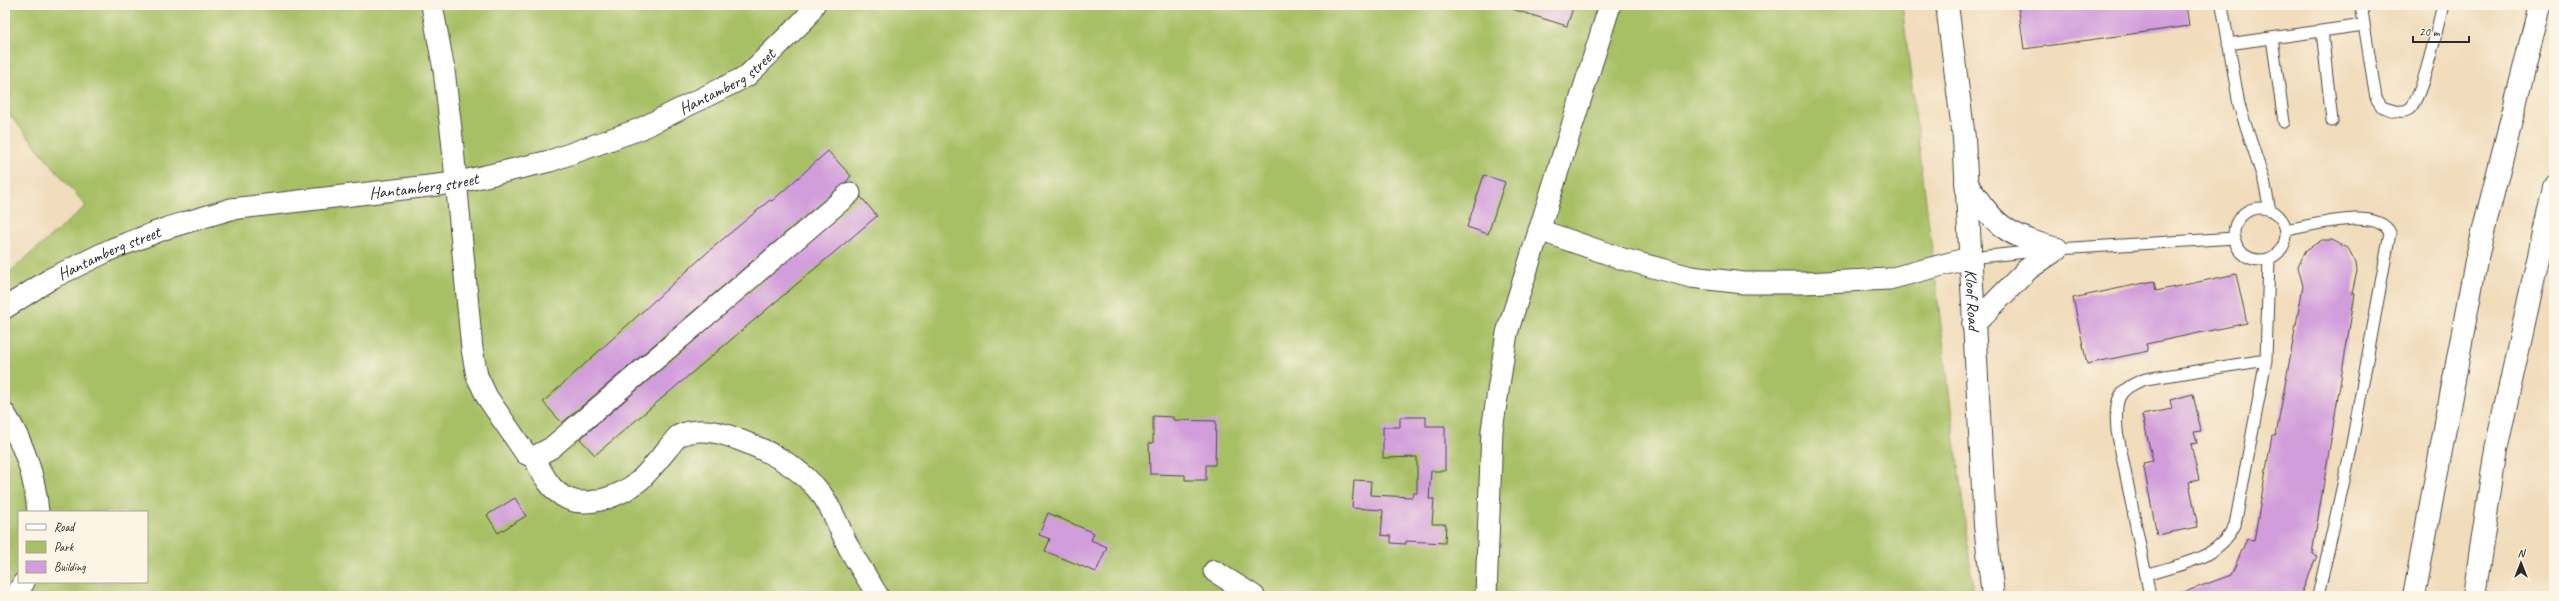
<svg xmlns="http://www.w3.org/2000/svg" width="2559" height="601" font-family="Caveat,sans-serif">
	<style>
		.green { fill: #a7bf65; stroke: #697548; fill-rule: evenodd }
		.building { fill: #d19ddb }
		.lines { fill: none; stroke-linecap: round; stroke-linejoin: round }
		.service-casing { stroke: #494641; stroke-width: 13 }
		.minor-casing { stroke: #494641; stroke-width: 23 }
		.tertiary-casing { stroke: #494641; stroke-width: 24 }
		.primary-casing { stroke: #494641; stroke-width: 24 }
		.service { stroke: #fff; stroke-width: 11 }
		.minor { stroke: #fff; stroke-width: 21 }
		.tertiary { stroke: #fff; stroke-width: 22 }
		.primary { stroke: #fff; stroke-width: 22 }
		.labels { text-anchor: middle; stroke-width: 3; stroke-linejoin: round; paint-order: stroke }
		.street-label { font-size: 17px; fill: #2b2b2b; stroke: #fcf5e5 }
	</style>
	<rect width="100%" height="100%" fill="#fcf5e5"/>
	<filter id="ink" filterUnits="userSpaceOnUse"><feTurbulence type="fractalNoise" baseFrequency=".025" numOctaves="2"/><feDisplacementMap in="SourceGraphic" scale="8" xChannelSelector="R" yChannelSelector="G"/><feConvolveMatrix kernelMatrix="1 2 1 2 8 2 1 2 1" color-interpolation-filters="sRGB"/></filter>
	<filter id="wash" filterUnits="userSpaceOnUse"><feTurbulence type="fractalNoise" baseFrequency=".012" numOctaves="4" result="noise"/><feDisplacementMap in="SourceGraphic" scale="16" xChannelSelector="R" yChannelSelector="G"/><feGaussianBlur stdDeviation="0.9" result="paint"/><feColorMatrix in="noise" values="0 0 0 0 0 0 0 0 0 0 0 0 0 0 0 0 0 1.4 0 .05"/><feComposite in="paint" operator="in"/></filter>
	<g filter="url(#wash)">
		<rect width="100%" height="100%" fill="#f1dcbb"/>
		<path class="green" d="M5,5H1902L1974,596H5V276L86,206L5,109ZM19,512H147V582H19Z"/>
		<g id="blocks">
			<path class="building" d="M1512,5H1574L1567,26L1512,9Z
				M2018,5H2186L2189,26L2024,49Z
				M828,151L851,176L847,181L562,423L543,402L711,249L770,200L772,201Z
				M1484,175L1505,182L1488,234L1467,227Z
				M861,197L877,216L595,455L580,439Z
				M2322,240H2332L2348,248L2356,263L2357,271L2352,294H2355L2312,554L2317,556L2300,596H2179V594L2231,575L2247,539L2254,541L2272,435H2276L2303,286L2298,267L2306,250Z
				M2236,274L2247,323L2146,344L2148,351L2087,364L2073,298L2154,281L2156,291Z
				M2193,394L2201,431L2194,432L2197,443L2191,444L2199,480L2189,482L2198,527L2157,535L2143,463L2153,461L2142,415L2172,409L2170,400Z
				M1153,416L1173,417V420L1216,421L1215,465H1206V480H1185V475L1150,474L1149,443H1153Z
				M1400,417H1426V426H1445V471H1431L1429,499H1434L1432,524H1446L1445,543L1406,541V544L1391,543V536L1381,535L1383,510L1352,508L1354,480L1371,481L1370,495L1412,497L1413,493H1417V457L1383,458V427H1400Z
				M515,498L526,516L498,533L487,515Z
				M1048,513L1094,533L1091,540L1107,547L1096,572L1045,551L1050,539L1039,535Z"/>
		</g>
	</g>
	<g filter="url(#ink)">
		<use href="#blocks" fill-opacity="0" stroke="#494641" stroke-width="1"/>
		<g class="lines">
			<defs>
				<path id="service" d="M2222,5L2239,105L2264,181L2270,210
					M2361,5L2376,98L2382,107C2391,110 2401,114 2409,109C2422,101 2438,23 2443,5
					M2322,31L2332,121
					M2272,38L2284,122
					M2228,44L2364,25
					M2234 234a26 26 0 1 1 52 0a26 26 0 1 1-52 0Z
					M2286,230C2310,226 2377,206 2390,233L2351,449L2318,596
					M1969,258L2057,249L2235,238
					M2146,575C2181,563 2217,561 2235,525L2266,360L2269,259
					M2150,596L2117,431C2115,402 2115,389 2146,379L2266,360"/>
				<g id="minor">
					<path d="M432,5L444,70L452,138L472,349L477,376L487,397L526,454L534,457L551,448L850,193"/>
					<path d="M1539,230L1623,259L1691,277L1744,283H1804L1889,279L1969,258"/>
					<path id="s1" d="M5,308L52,278L112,249L167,228L231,209L455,183L550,161L640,129L747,76L806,18L814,5"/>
					<path d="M5,414C24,444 35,476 38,512"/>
					<path d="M534,457C541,472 551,492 568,499C590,508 623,495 640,480C654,467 665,451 678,436C697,427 718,431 737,439C769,451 801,467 822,495C833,510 840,530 848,546C857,563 868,579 878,596"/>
					<path d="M1214,571L1254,596"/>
					<path d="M16,596L24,582"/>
					<path d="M1486,596L1492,430L1507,333L1610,5"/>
				</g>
				<g id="tertiary">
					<path id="s2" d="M1947,5L1964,138L1985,525L1993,596"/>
					<path d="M1966,182C1993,225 2007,236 2057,249"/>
					<path d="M1973,325L2028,269L2057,249"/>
				</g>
				<path id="primary" d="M2414,596L2476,261L2540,5
					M2474,596L2496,449L2554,187"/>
			</defs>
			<use href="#service" class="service-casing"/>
			<use href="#minor" class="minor-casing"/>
			<use href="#tertiary" class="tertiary-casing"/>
			<use href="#primary" class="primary-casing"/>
			<use href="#service" class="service"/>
			<use href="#minor" class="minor"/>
			<use href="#tertiary" class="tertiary"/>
			<use href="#primary" class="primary"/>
		</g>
	</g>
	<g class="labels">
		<g class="street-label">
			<text dy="6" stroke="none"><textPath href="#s1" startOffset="766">Hantamberg street</textPath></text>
			<text dy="6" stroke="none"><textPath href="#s1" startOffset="442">Hantamberg street</textPath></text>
			<text dy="6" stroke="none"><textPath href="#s1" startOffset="118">Hantamberg street</textPath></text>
			<text dy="6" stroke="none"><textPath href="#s2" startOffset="296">Kloof Road</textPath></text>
		</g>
	</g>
	<rect width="2559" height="601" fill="none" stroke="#fcf5e5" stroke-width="20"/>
	<rect x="18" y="511" width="130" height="72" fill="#fcf5e5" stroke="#a8a49b"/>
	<rect x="26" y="524" width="20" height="6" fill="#ffffff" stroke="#a8a49b"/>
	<text x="54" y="531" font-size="12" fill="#2b2b2b">Road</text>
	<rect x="26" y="541" width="20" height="12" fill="#a7bf65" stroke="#a8a49b"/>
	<text x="54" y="551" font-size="12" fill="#2b2b2b">Park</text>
	<rect x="26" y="561" width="20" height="12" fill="#d19ddb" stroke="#a8a49b"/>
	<text x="54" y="571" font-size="12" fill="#2b2b2b">Building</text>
	<g transform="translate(2521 563)" stroke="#fcf5e5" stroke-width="3" paint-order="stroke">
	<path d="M0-3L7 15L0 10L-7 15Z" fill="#2b2b2b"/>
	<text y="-6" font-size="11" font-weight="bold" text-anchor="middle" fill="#2b2b2b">N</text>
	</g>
	<path d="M2413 36v6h56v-6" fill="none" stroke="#2b2b2b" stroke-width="2"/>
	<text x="2419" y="36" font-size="12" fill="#2b2b2b" stroke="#fcf5e5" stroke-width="3" paint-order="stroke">20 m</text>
</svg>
